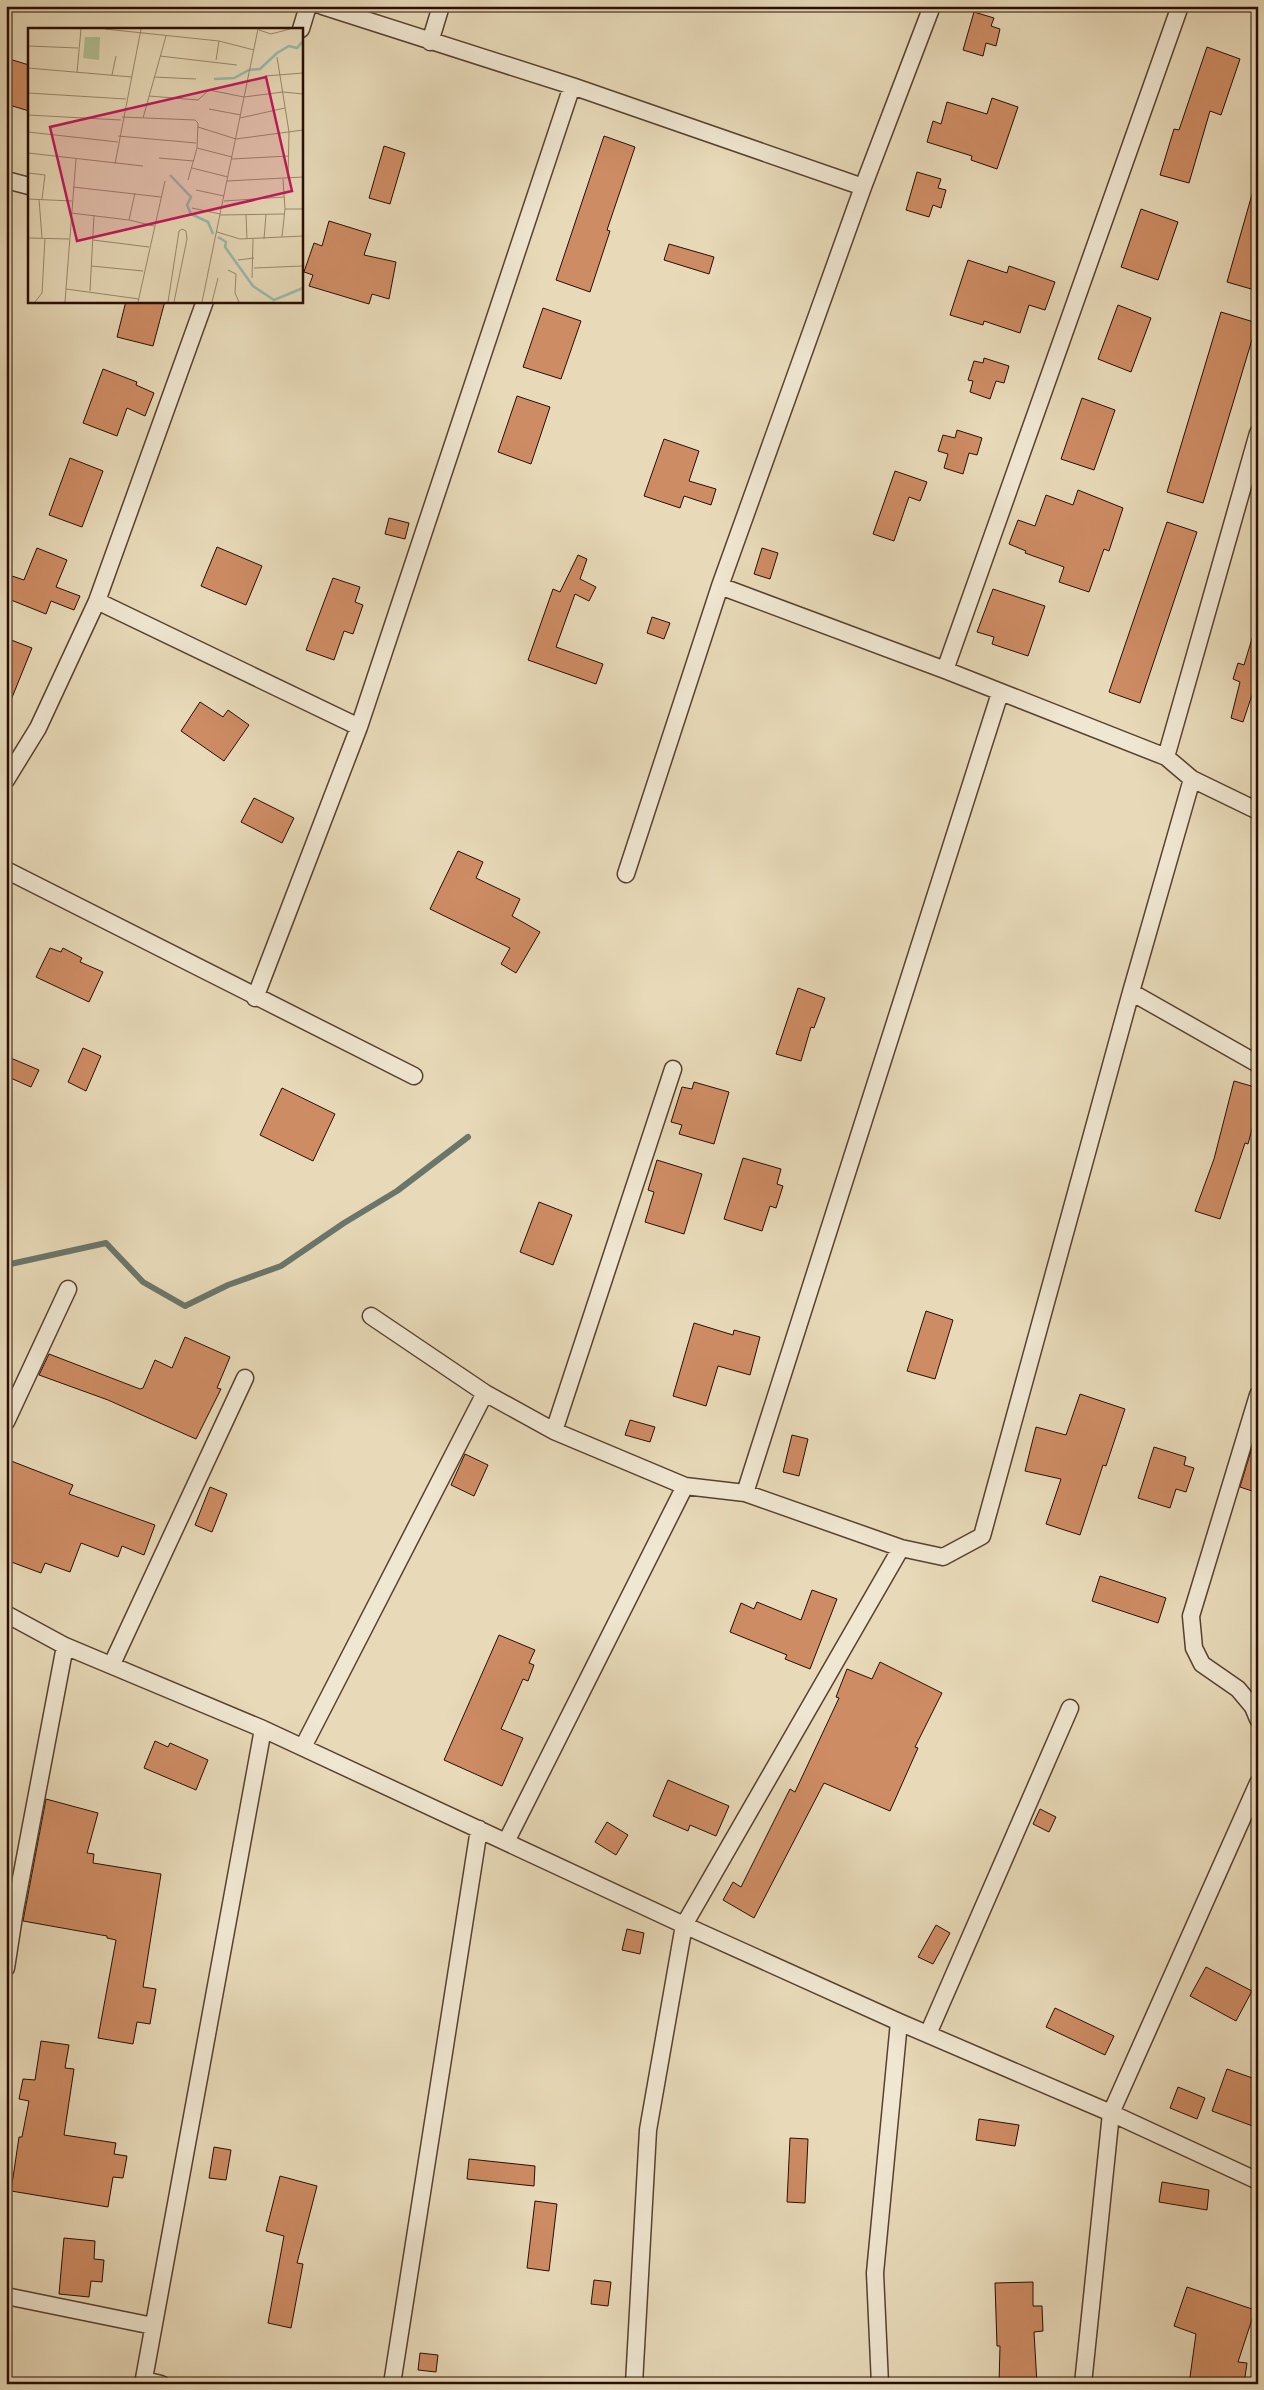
<svg xmlns="http://www.w3.org/2000/svg" width="1264" height="2390" font-family="'Sorts Mill Goudy',serif">
	<style>
		.lines { fill: none; stroke-linecap: round; stroke-linejoin: round }
		.stream { stroke: #6b766a; stroke-width: 6 }
		.building { fill: #ce8c64; stroke: #280e01 }
		.minor-casing { stroke: #58412f; stroke-width: 19 }
		.minor { stroke: #f0e7d2; stroke-width: 16 }
		.inset-river { fill: none; stroke: #97bbb0; stroke-width: 2.5 }
		.inset-road { fill: none; stroke: #9b886f; stroke-width: 1 }
		.view { fill: #c2185b; fill-opacity: 0.15; stroke: #c2185b; stroke-width: 2.5 }
		.inset-edge { fill: none; stroke: #280e01; stroke-width: 2.5 }
	</style>
	<rect width="100%" height="100%" fill="#e8dab9"/>
	<filter id="stains"><feTurbulence type="fractalNoise" baseFrequency=".004" numOctaves="4"/><feColorMatrix values="0 0 0 0 .2 0 0 0 0 .09 0 0 0 0 .02 0 0 0 .5 -.17"/></filter>
	<radialGradient id="worn" r=".72"><stop offset=".6" stop-color="#630" stop-opacity="0"/><stop offset="1" stop-color="#630" stop-opacity=".3"/></radialGradient>
	<g class="lines">
		<path class="stream" d="M6,1265L106,1243L143,1282L185,1306L228,1285L281,1266L344,1223L397,1191L468,1137"/>
	</g>
	<path class="building" d="M974,12L994,18L991,26L1000,29L996,46L986,43L983,56L963,50Z
		M1207,47L1240,59L1221,115L1210,111L1189,183L1160,175L1174,129L1179,130Z
		M6,58L29,65V111L6,104Z
		M992,98L1018,107L997,169L971,160L972,156L927,142L933,121L941,124L947,102L987,114Z
		M604,136L635,147L607,230L610,231L590,292L556,280Z
		M384,146L405,153L390,204L369,198Z
		M917,172L941,179L938,188L946,190L941,208L933,205L929,217L906,210Z
		M1253,191H1258V291L1227,282Z
		M1141,209L1178,222L1158,280L1121,267Z
		M329,221L371,234L364,255L396,262L389,299L372,294L369,304L309,286L313,275L304,272L314,243L322,246Z
		M669,244L714,257L709,274L664,260Z
		M968,260L1007,273L1009,266L1055,282L1045,310L1029,305L1020,333L984,321L983,325L950,315Z
		M126,301H165L153,346L117,337Z
		M1118,305L1151,318L1131,372L1098,359Z
		M543,308L581,321L561,379L523,367Z
		M1221,312L1257,323L1203,503L1167,492Z
		M984,358L1009,366L1004,383L996,381L990,399L970,392L973,381L968,380L974,361L983,363Z
		M103,369L137,382L136,385L154,393L145,416L127,408L117,436L83,423Z
		M517,396L550,407L531,464L498,452Z
		M1082,398L1115,410L1094,470L1061,459Z
		M957,430L982,438L977,455L969,453L963,474L944,468L948,454L938,451L943,435L955,438Z
		M664,439L699,451L689,481L716,489L711,505L684,496L680,508L644,496Z
		M70,458L103,471L82,527L49,515Z
		M895,471L927,482L920,501L909,497L894,541L873,534Z
		M1078,490L1123,508L1109,551L1104,549L1089,592L1059,582L1064,567L1025,553L1026,551L1009,544L1018,520L1035,526L1046,495L1073,505Z
		M389,518L409,523L405,539L385,534Z
		M1167,522L1197,532L1140,703L1109,692Z
		M217,547L262,566L246,605L201,586Z
		M37,548L67,560L56,587L80,596L74,610L51,601L46,614L6,598V574L24,580Z
		M762,548L778,553L770,579L754,574Z
		M578,555L587,559L580,579L596,587L589,601L575,594L556,647L603,664L596,684L528,660L553,589L560,592Z
		M333,578L360,587L355,602L363,605L353,634L344,631L334,660L306,650Z
		M993,589L1045,606L1028,656L992,644L994,637L977,632Z
		M652,617L670,623L664,639L647,633Z
		M1254,632H1258V677L1243,722L1231,718L1240,682L1233,679L1238,663L1244,665Z
		M6,638L32,648L7,710H6Z
		M200,702L223,717L228,710L249,725L224,761L181,731Z
		M254,798L294,818L282,843L241,822Z
		M458,851L483,862L476,878L520,899L512,916L540,932L516,973L501,964L510,948L430,909Z
		M50,948L61,952L63,948L82,958L80,962L103,972L89,1002L36,977Z
		M798,988L825,998L814,1028L811,1027L801,1061L776,1054Z
		M83,1048L101,1056L86,1091L68,1082Z
		M6,1056L39,1070L31,1087L6,1076Z
		M1234,1081L1258,1088V1107L1248,1144L1245,1143L1220,1219L1195,1211L1214,1159Z
		M694,1082L729,1092L714,1144L679,1134L682,1125L671,1122L682,1087L692,1089Z
		M282,1088L335,1114L313,1161L260,1135Z
		M743,1158L781,1169L777,1184L783,1186L776,1208L770,1206L762,1231L724,1219Z
		M657,1160L702,1174L684,1234L645,1222L654,1192L648,1190Z
		M539,1202L572,1215L553,1265L520,1252Z
		M926,1311L953,1320L935,1379L907,1371Z
		M694,1323L733,1335L734,1330L760,1337L750,1375L718,1366L706,1406L673,1396Z
		M185,1337L230,1357L217,1388L221,1389L196,1439L108,1400L39,1375L49,1354L140,1389L143,1388L155,1360L172,1368Z
		M1080,1394L1125,1409L1106,1466L1103,1465L1080,1535L1046,1524L1061,1479L1025,1471L1036,1427L1066,1435Z
		M630,1420L655,1427L650,1442L625,1435Z
		M1257,1431L1258,1481L1255,1492L1240,1487Z
		M792,1435L808,1439L799,1476L783,1472Z
		M1154,1447L1186,1457L1184,1465L1194,1468L1186,1492L1176,1489L1170,1508L1138,1498Z
		M465,1454L488,1465L474,1496L451,1485Z
		M6,1459L73,1485L69,1494L155,1525L144,1555L122,1546L118,1557L81,1543L70,1572L45,1563L41,1573L6,1560Z
		M210,1487L227,1494L212,1532L195,1525Z
		M1100,1576L1166,1598L1158,1623L1092,1601Z
		M812,1590L837,1599L810,1669L785,1659L787,1655L730,1632L741,1603L754,1609L757,1602L801,1620Z
		M499,1635L535,1650L529,1663L534,1665L528,1681L523,1679L501,1729L523,1738L502,1786L444,1760Z
		M880,1662L942,1693L915,1747L918,1748L890,1811L824,1783L754,1918L723,1900L733,1882L741,1887L790,1789L795,1792L839,1698L836,1697L847,1669L872,1679Z
		M155,1741L168,1747L170,1743L208,1760L196,1790L144,1768Z
		M668,1780L729,1806L716,1836L690,1825L688,1831L653,1816Z
		M46,1799L98,1813L87,1853L94,1854L93,1863L161,1874L143,1987L156,1989L150,2024L137,2022L133,2044L98,2038L116,1940L107,1938V1936L23,1921Z
		M1040,1809L1056,1817L1049,1832L1033,1824Z
		M607,1822L628,1835L616,1855L595,1842Z
		M936,1925L950,1933L933,1964L918,1957Z
		M627,1929L644,1933L640,1954L622,1950Z
		M1206,1967L1252,1991L1236,2021L1190,1996Z
		M1055,2008L1114,2036L1105,2055L1046,2027Z
		M41,2041L69,2045L65,2068L74,2069L64,2135L116,2143L114,2154L127,2156L123,2178L113,2177L108,2207L11,2191L19,2137H22L29,2101L19,2099L23,2079L35,2080Z
		M1227,2069L1258,2080V2128L1212,2111Z
		M1178,2087L1205,2098L1197,2119L1170,2108Z
		M979,2119L1019,2125L1015,2146L976,2140Z
		M790,2138L808,2139L805,2203L787,2202Z
		M214,2147L231,2150L226,2180L209,2178Z
		M469,2159L535,2166L534,2186L467,2179Z
		M280,2176L317,2186L297,2263L303,2264L291,2328L268,2323L284,2236L266,2231Z
		M1162,2182L1209,2190L1207,2210L1159,2202Z
		M535,2201L557,2204L549,2271L527,2268Z
		M64,2238L95,2241L94,2259L104,2260L102,2282L91,2281L89,2297L59,2294Z
		M594,2280L611,2282L608,2306L591,2304Z
		M1033,2282V2306H1042L1043,2331L1034,2332L1037,2384H999L1000,2346H997L995,2283Z
		M1187,2287L1255,2310L1238,2362L1247,2363L1244,2384H1189L1196,2334L1174,2326Z
		M420,2353L438,2355L436,2372L418,2370Z"/>
	<g class="lines">
		<defs>
			<path id="minor" d="M322,6L572,86L863,187
				M301,29L308,6
				M430,42L441,6
				M6,180L29,186
				M720,586L945,670L1166,757L1192,779L1258,811
				M97,601L359,727
				M945,670L1180,6
				M1166,757L1258,433
				M6,780L38,728L97,601L205,301
				M6,870L414,1076
				M626,874L720,586L863,187L932,6
				M1131,992L1258,1064
				M255,998L359,727L572,86
				M371,1316L485,1393L554,1431L685,1486L745,1493L901,1548L943,1557L982,1536L1131,992L1192,779
				M1258,1395L1191,1616L1194,1648L1202,1664L1238,1689L1253,1707L1258,1719
				M6,1422L68,1289
				M554,1431L673,1069
				M745,1493L1000,693
				M6,1614L65,1646L263,1729L684,1925L899,2022L1111,2113L1258,2181
				M112,1664L245,1378
				M303,1747L485,1393
				M506,1842L685,1486
				M6,1968L15,1910L65,1646
				M928,2034L1070,1708
				M6,2296L153,2326
				M144,2380L161,2384
				M143,2384L263,1729
				M392,2384L479,1829
				M634,2384L648,2130L684,1925L901,1548
				M880,2384L875,2273L899,2022
				M1083,2384L1111,2113L1258,1783"/>
		</defs>
		<use href="#minor" class="minor-casing"/>
		<use href="#minor" class="minor"/>
	</g>
	<g transform="translate(28 28)">
		<rect width="275" height="275" fill="#e8dab9"/>
		<path d="M57,9H72L71,32L55,30Z" fill="#b0c194"/>
		<path class="inset-river" d="M186,51L206,50L221,42L232,41L249,25L261,18L269,20L275,13M142,147L163,169L159,177L163,186L180,194L185,206M190,209L198,214L197,219L225,258L246,272L275,260"/>
		<path class="inset-road" d="M77,1L191,13L226,22M231,2L243,6L262,1M0,18L50,20M132,28L209,37M249,29L261,104L260,150M188,32L191,13M0,40L104,49M49,44L53,1M84,47L88,28M237,48L275,45M126,49L168,51M0,65L98,71M121,68L170,72L181,62L216,69L255,64L275,66M181,81L213,87M0,87L93,92M94,89L167,92L170,95L169,120L160,152M115,90L138,8M212,90L257,80M170,99L208,111L275,102M0,104L90,114M90,108L168,115M169,120L204,129M0,125L115,138M131,130L166,133M204,131L261,128M87,136L113,1M164,140L200,149M0,145L17,147L14,171M199,153L275,149M45,159L133,169M168,162L196,168M0,171L44,173M11,171L14,210M196,173L256,169M164,180L192,186M257,181H275M43,185L101,192L126,198M192,187L257,186M218,187L219,211M101,192L107,165M189,204L212,211L275,208M254,209L257,181L255,151M0,210L41,211M236,211L238,186M65,212L121,219M210,232L226,230M63,238L115,243M226,240L275,238M200,242L208,246L207,265L211,274M224,250L225,211M38,261L111,271M62,263L66,187M7,274L14,265L17,210M37,274L48,131M110,274L137,153M140,274L151,203L154,201L158,203L159,211L146,274M174,274L230,1M184,274L190,250"/>
		<path class="view" d="M238,49L264,163L49,213L22,99Z"/>
		<rect width="275" height="275" class="inset-edge"/>
	</g>
	<rect width="1264" height="2390" fill="none" stroke="#e8dab9" stroke-width="25"/>
	<rect x="8" y="8" width="1249" height="2375" fill="none" stroke="#280e01" stroke-width="2.5"/>
	<rect x="12" y="12" width="1239" height="2365" fill="none" stroke="#280e01"/>
	<rect width="100%" height="100%" filter="url(#stains)"/>
	<rect width="100%" height="100%" fill="url(#worn)"/>
</svg>
